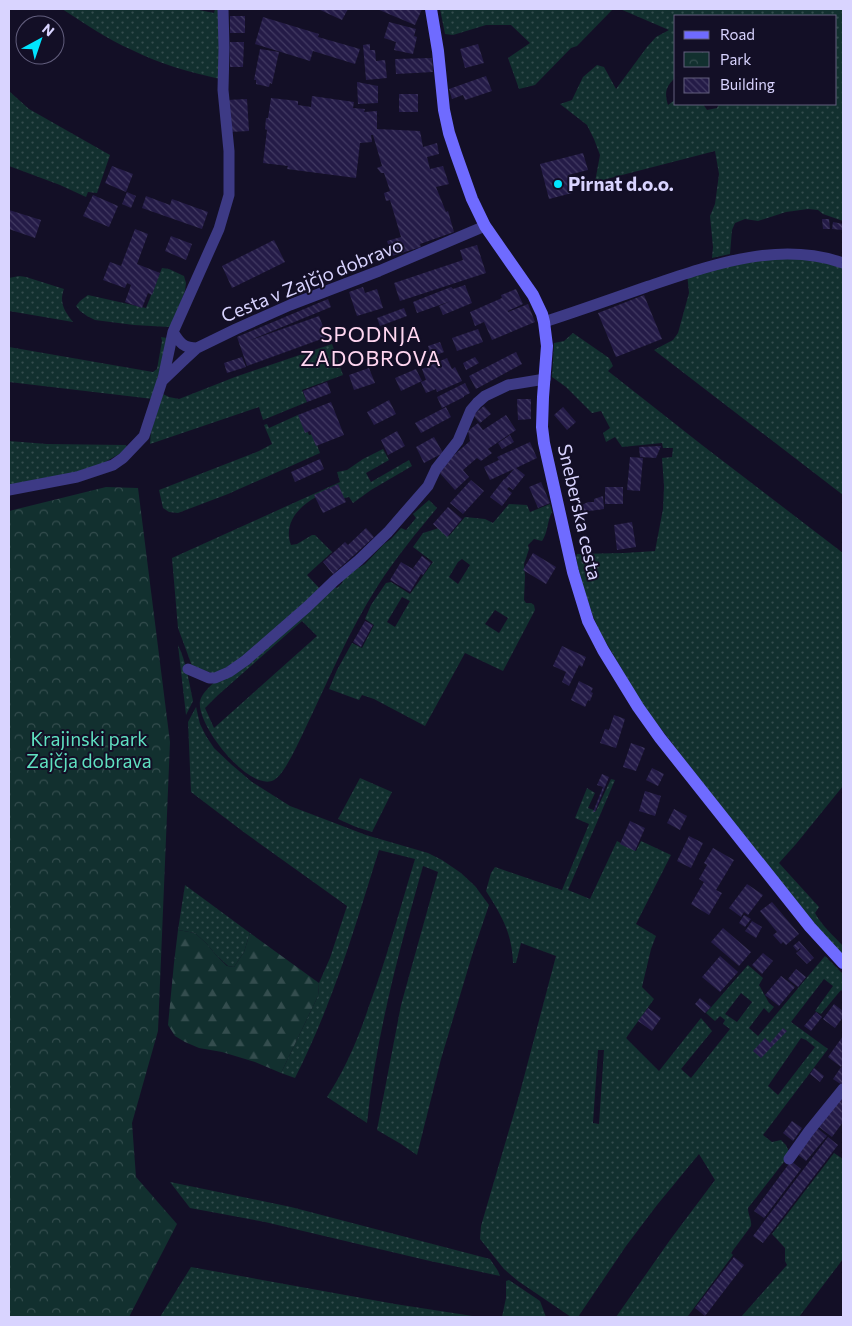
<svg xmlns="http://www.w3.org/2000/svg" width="852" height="1326" font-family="Commissioner,sans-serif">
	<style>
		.grass { fill: url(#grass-dots); fill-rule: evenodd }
		.forest { fill: url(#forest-firs) }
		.park { fill: url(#park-crowns) }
		.building { fill: url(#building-back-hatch) }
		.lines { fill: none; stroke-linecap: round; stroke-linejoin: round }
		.street { stroke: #3d3a85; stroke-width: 11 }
		.secondary { stroke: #6f6bff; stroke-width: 12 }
		.poi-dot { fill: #00e5ff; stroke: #130f26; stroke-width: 2 }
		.labels { text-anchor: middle; stroke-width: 4; stroke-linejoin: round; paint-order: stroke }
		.poi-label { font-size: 19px; font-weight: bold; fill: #d9d4ff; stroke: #130f26; text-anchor: start }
		.street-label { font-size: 19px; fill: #d9d4ff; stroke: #130f26 }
		.park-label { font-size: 19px; fill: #5fe0c0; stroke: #130f26 }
		.quarter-label { font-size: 21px; letter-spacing: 1px; fill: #ffd6f0; stroke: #130f26 }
	</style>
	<defs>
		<pattern id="grass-dots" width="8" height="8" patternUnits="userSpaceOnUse" patternTransform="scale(1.25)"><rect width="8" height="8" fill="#12302f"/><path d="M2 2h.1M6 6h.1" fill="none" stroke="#344d4e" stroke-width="1.8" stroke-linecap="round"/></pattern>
		<pattern id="forest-firs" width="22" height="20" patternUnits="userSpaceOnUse" patternTransform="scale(1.25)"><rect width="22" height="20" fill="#12302f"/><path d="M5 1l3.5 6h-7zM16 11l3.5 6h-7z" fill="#344d4e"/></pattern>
		<pattern id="park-crowns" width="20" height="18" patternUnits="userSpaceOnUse" patternTransform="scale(1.25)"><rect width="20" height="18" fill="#12302f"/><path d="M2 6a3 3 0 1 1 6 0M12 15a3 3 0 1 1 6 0" fill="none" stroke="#344d4e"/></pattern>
		<pattern id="building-back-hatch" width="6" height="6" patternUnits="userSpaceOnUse" patternTransform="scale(1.25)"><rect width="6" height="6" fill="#241b47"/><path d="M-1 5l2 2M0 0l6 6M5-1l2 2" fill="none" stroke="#433b63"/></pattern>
	</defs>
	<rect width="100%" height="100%" fill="#130f26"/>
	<path class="grass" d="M62,9H194L214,13L215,9H220V79C189,72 160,64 132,50C107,39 84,23 62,9Z
		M440,9H613L577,46L571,48L535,85L519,89L508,58L530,43L511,25H486L453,35L445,34Z
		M620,9H843V221L823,214L818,210L808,209L786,212L758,221L745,219L735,223L732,230L730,254L712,258L713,247L710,216L715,204L719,174L715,151L595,182L600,155L594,139L587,125L560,104L572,100L583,77L597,65L604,67L616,89L647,47L656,37L669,30ZM676,16H836V104H719L717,108L707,110L703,104H676V99L668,105C664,92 666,86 676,77Z
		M9,91L29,109L110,155L97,193L88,192L86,197L60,185L9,166Z
		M754,255L843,262V495L654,350L673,340L678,333L689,293L687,273Z
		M162,268L169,269L184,276L186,283L185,291L172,325L169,327L134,325L95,320L87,316L80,311L76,306L80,301L88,295L146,308Z
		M19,276L26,277L64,289C59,302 64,311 73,322L9,311V278Z
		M573,333L609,358L613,366L608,371L702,445L843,553V786L796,844L779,863L819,907L815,913C822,926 833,935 843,946V955L813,922L688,764L643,705L600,632L593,616L581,580L576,557L577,554L624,553L655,551L663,509L664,486L662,458L672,457L673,448H663L662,443L622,447L615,437L606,442L603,433L610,428L601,411L592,413L566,387L552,377L554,343L564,341Z
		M161,337L167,338L153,399L9,382V347L153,372L157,369L162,341Z
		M332,344L343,375L302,390L307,402L263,420L259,407L150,444L151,430L163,394L169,397L179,399L235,377Z
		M300,414L309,435L313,434L320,453L228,494L178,513L169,512L163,508L159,490L259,451L272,444L264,425L267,424L269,428Z
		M9,441L47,444L126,445L128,449L93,469L9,485Z
		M383,449L389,460L366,473L371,482L409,460L412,466L371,490L353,503L349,497L340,499L316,497C298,507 283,524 291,545L297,544L312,535H315L332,552L307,575L321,590L244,657L215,674L192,666L178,628L172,558L340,482L337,472L347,470L363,459Z
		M429,500L437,508C416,533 395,559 377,587C349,631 328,681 305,729C299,741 285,774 274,780C250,793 196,725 200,701C202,693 210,686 216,681L333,586L337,588L343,582L340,579L365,564L384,544L391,539L401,528L406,530L416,518L413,514ZM302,621L317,636L214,728L205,708L217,696Z
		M509,504L527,505L530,512L550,504L552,512C547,521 548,533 542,541L534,539L528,545L529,549L524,564L525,576L524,600L526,603H531L534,605L535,610L503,671L465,653L425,726L374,699L362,695L359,700L329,689L337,670L352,643L362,648L374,625L365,619L371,605L386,583L391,582L410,594L433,562L413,547L423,533L439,528L449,536L465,517L485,519L493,523ZM462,559L470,565L458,584L449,577L458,562ZM402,597L410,601L395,627L387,622ZM495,610L508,618L499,633L485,624Z
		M178,645C186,661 189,682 193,701L186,715Z
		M196,707L200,724L206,736L214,748L232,765L252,782L290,806L366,835L428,853L442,860L461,873L475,886L489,905L473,952L441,1059L417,1155L401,1144L377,1130L401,1005L438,872L423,866C399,951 376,1036 367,1123L327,1097C346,1068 358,1039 369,1006C387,958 400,908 415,859L379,850C362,904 346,959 325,1011C316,1034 306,1056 295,1078L281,1073L318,996L319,983L330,958L347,906L245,833L191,792L188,722Z
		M360,778L392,792L372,832L356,827L338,819Z
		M611,779L615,780L568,890L590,899L617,841L636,851L641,841L671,855L636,924L656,936L651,949L642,987L654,999L626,1038L659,1071L701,1018L712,1031L681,1069L691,1078L730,1029L723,1024L725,1020L720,1016L715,1021L706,1013L748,965L763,978L759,985L769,1003L774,1007L769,1013L764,1008L749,1028L758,1036L825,956L843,974V992L841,990L821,1014L815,1011L833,986L824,979L791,1022L828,1049L763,1135L772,1142L781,1140L786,1145L790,1154L748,1208C748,1215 752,1220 751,1226L731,1253L733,1255L688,1316V1317H616L670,1240L715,1180L699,1154L657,1205L626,1246L578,1317H571L518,1281L504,1269L480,1239L481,1226L519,1096L556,956L521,943L516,963H513C512,933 502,916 486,891L491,873L495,867L562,890L589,824L575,818L587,788L595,793L588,808L596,811ZM741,993L752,1002L737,1022L725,1014ZM801,1038L806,1040L815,1047L778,1095L768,1086ZM598,1050H604L599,1124L593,1123Z
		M185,885L250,933L244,952L234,967L228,966L216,955L207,944L195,933L178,930Z
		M834,1153L843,1159V1259L799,1317H741L787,1265L785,1261V1248L772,1234Z
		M170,1182L291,1207L490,1259L498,1271L500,1276L430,1261L265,1222L190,1208Z
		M191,1267L395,1304L479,1317H160Z
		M509,1280L540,1301L546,1317H502L506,1298V1281Z"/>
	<path class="forest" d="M178,930L195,933L207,944L216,955L227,966L234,967L244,952L250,933L319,983L318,996L281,1073L255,1062L222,1052L199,1048L185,1042L175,1036L168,1025L174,963Z"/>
	<path class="park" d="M106,487L138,488L170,742L158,1031L132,1123L136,1177L177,1224L129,1317H9V511Z"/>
	<path class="building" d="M318,9H348L342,20Z
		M377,9H422L415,25Z
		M230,16H245V33H230Z
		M263,17L319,34L318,37L360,49L355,64L313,51L310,61L255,44Z
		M389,22L416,29L414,36L417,37L413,54L394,50L396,42L384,38Z
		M230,42H244L243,67H230Z
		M370,44V50H375L376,61L385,60L387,78L366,80L363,45Z
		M478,44L484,63L465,68L460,49Z
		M260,49L279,52L272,84L270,83L269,87L256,84V80H254Z
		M432,58L433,72L396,74L395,59Z
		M486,76L492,91L465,100L463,95L452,99L449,89Z
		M357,82L378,86V103L358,104Z
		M399,94H418V112H399Z
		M312,96L354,102L353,108L365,109L364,112L377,111V129L420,131L423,147L437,143L439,154L427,157L430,169L443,166L449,184L436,187L446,212L448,211L454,232L420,244L421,247L392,256L387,241L401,237L390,200L386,201L384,193L390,191L384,173H381L377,168L382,166L373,135H371L372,142L360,143L356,178L287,169L288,166L263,163L267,130L265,129L266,118H268L271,98L298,101V105L311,107Z
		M247,99L249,131L229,132L227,100Z
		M583,153L588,170L568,175L572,193L549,199L540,164Z
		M112,166L133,174L126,192L105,183Z
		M127,192L136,196L131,208L122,204Z
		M93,195L118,206L109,227L83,216Z
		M146,196L170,205L172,199L208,212L202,229L142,208Z
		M9,210L41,220L35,238L9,229Z
		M822,219H829L830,229H823Z
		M833,222L843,224V230L832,229Z
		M135,229L148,234L137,264L160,273L152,295L148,293L142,308L125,302L131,285L127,283L125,288L103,280L110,262L121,266Z
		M171,236L192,244L186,260L165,251Z
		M274,240L285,262L232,288L222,266Z
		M477,245L486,273L400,301L394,283L463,260L460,250Z
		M465,285L472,303L443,315L439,306L451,301L417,313L413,302L451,287L453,289Z
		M363,287L365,293L377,289L383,308L357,316L349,292Z
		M516,289L523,304L508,311V312L528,304L535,322L492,340L484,322L475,326L470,312L502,298L501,295Z
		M644,295L662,339L616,357L598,313Z
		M328,299L331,307L248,341L319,316L327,337L247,366L237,337Z
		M404,308L407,316L380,326L377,318Z
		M478,329L483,342L457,351L452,338Z
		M440,342L444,352L431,357L428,346Z
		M516,352L522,364L476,389L469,376Z
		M242,357L246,367L227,373L224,363Z
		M475,357L479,363L466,370L463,363Z
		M447,358L452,369L455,367L462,381L437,392L436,389L426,393L421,382L426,380L422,369Z
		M369,368L375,383L354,390L349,375Z
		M416,369L422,381L401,391L395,378Z
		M327,382L331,393L307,402L303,391Z
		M465,383L470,393L464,396V397L442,408L437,397Z
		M517,399H531V419L518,420Z
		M389,400L396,414L374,425L367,412Z
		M331,402L344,435L316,446L310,431L305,433L298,415Z
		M484,406L491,414L480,423L473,415Z
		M446,407L451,417L421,433L415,423Z
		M563,407L576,422L567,430L554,415Z
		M506,415L516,430L488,449L492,453L481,461L477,458L463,470L469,477L455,490L437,470L470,441L468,431L478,423L483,430Z
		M397,431L405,446L388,455L381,440Z
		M510,435L514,442L502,449L498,443Z
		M434,437L443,453L424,463L416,447Z
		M530,442L537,458L516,468L525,475L513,490L509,487L507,489L512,493L502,506L490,497L504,479H505L514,469L490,480L484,467L499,460L497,457Z
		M661,446L656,458L640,457L639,447Z
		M630,457L643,458L640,491L627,490Z
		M320,459L324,469L295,482L291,472Z
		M471,480L484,491L463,514L450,503Z
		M541,482L550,503L538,508L529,487Z
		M338,484L346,502L323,513L314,495Z
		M605,487H623V504H605Z
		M603,496L604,509L582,512L580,506L588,502H594V499Z
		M448,507L462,519L447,537L433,524Z
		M632,522L636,547L617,550L614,525Z
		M366,528L374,537L333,574L323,562L345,542L348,545Z
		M533,553L556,567L546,584L523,570Z
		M422,556L431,563L423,575L421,574L410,592L390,580L401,562L418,572L413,568Z
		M365,621L373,625L361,647L353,642Z
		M562,646L586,657L582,667L579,665L569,686L562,682L566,672L553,666Z
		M579,681L593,688L591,692L593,693L590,701L588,700L585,707L571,700Z
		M614,715L625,719L616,748L600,743L605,729L609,730Z
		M631,743L645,748L636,771L623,767Z
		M652,768L664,774L658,786L646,780Z
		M602,774L609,777L595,812H593L603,787L597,785Z
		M645,791L661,796L655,816L639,811Z
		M674,809L687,816L680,830L667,823Z
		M630,821L645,828L635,851L620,844Z
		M689,836L703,843L691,868L677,861Z
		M713,848L734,860L716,890L722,893L709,915L691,904L704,882L699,879L707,865L704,863Z
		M747,884L763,895L748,915L744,912L741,917L729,908Z
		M772,902L799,934L786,945L783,942L781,944L773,935L777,932L760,911Z
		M744,915L751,919L745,927L739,923Z
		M752,921L762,927L756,938L745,931Z
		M723,928L751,952L739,966L711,942Z
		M799,941L814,958L807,964L796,953L801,949L800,948L797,951L793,946Z
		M763,953L773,961L762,974L752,965Z
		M720,956L738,972L720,992L702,977Z
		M796,969L806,977L798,987L788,979Z
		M781,976L795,987L779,1006L765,995Z
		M700,998L711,1007L705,1013L695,1004Z
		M834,1004L843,1011V1017L835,1028L823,1019Z
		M648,1008L661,1018L652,1031L638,1021Z
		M816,1012L822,1017L811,1031L804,1026Z
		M783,1028L787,1031L761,1058L753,1051L765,1038L770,1043Z
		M843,1036V1064L841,1067L828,1057Z
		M841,1067L843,1069V1084L842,1085L833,1079Z
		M814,1068L824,1076L820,1082L810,1074Z
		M843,1095V1122L832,1137L819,1127Z
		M792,1121L802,1128L793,1141L783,1133Z
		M817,1128L827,1136L806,1161L796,1153Z
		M828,1137L838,1145L763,1243L753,1236Z
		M791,1161L801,1169L764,1218L754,1211Z
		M734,1257L744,1265L705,1316L695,1308Z"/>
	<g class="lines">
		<path class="street" d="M544,322C578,311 612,299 646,287C709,266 777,240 843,263
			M173,332C180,343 183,348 197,348
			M163,379L173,332L219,229L229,195V151L223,90L224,48L223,9
			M9,490L77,477L113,465L123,458L144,436L162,381L185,359L197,348L236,329L290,305L379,271L485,226
			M188,669L209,678H215L229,672L246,660L307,607L334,581L359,560L388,532L428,486L436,469L458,441L471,410L477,403L485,396L508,385L545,379
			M789,1159L809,1131L843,1089"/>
		<path class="secondary" d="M431,9L438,51L444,110L449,133L456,154L472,199L485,226L533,295L542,314L544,322L547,346L543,397L542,427L544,443L573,572L588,621L603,650L638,707L660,738L810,927L843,963"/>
	</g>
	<circle class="poi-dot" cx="558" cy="184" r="5"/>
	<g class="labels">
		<g class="poi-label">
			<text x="568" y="191">Pirnat d.o.o.</text>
		</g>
		<g class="street-label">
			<text transform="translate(312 280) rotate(-22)" y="7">Cesta v Zajčjo dobravo</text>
			<text transform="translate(580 512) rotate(77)" y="7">Sneberska cesta</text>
		</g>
		<g class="park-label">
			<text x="89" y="746">Krajinski park<tspan x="89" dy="22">Zajčja dobrava</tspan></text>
		</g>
		<g class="quarter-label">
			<text x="371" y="342">SPODNJA<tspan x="371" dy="24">ZADOBROVA</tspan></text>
		</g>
	</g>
	<rect width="852" height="1326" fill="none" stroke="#d9d4ff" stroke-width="20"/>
	<rect x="674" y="15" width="162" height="90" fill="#130f26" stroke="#625e7d"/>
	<rect x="684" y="31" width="25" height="8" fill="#6f6bff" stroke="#625e7d"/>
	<text x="720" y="40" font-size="15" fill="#d9d4ff">Road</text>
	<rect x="684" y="52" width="25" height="15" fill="url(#park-crowns)" stroke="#625e7d"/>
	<text x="720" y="65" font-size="15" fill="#d9d4ff">Park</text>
	<rect x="684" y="78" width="25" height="15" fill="url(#building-back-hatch)" stroke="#625e7d"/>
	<text x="720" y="90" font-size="15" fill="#d9d4ff">Building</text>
	<g transform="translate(40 40) rotate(40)"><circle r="24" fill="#130f26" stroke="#625e7d"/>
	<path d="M0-4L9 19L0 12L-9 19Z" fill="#00e5ff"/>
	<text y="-8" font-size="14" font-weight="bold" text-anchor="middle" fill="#d9d4ff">N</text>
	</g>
</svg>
